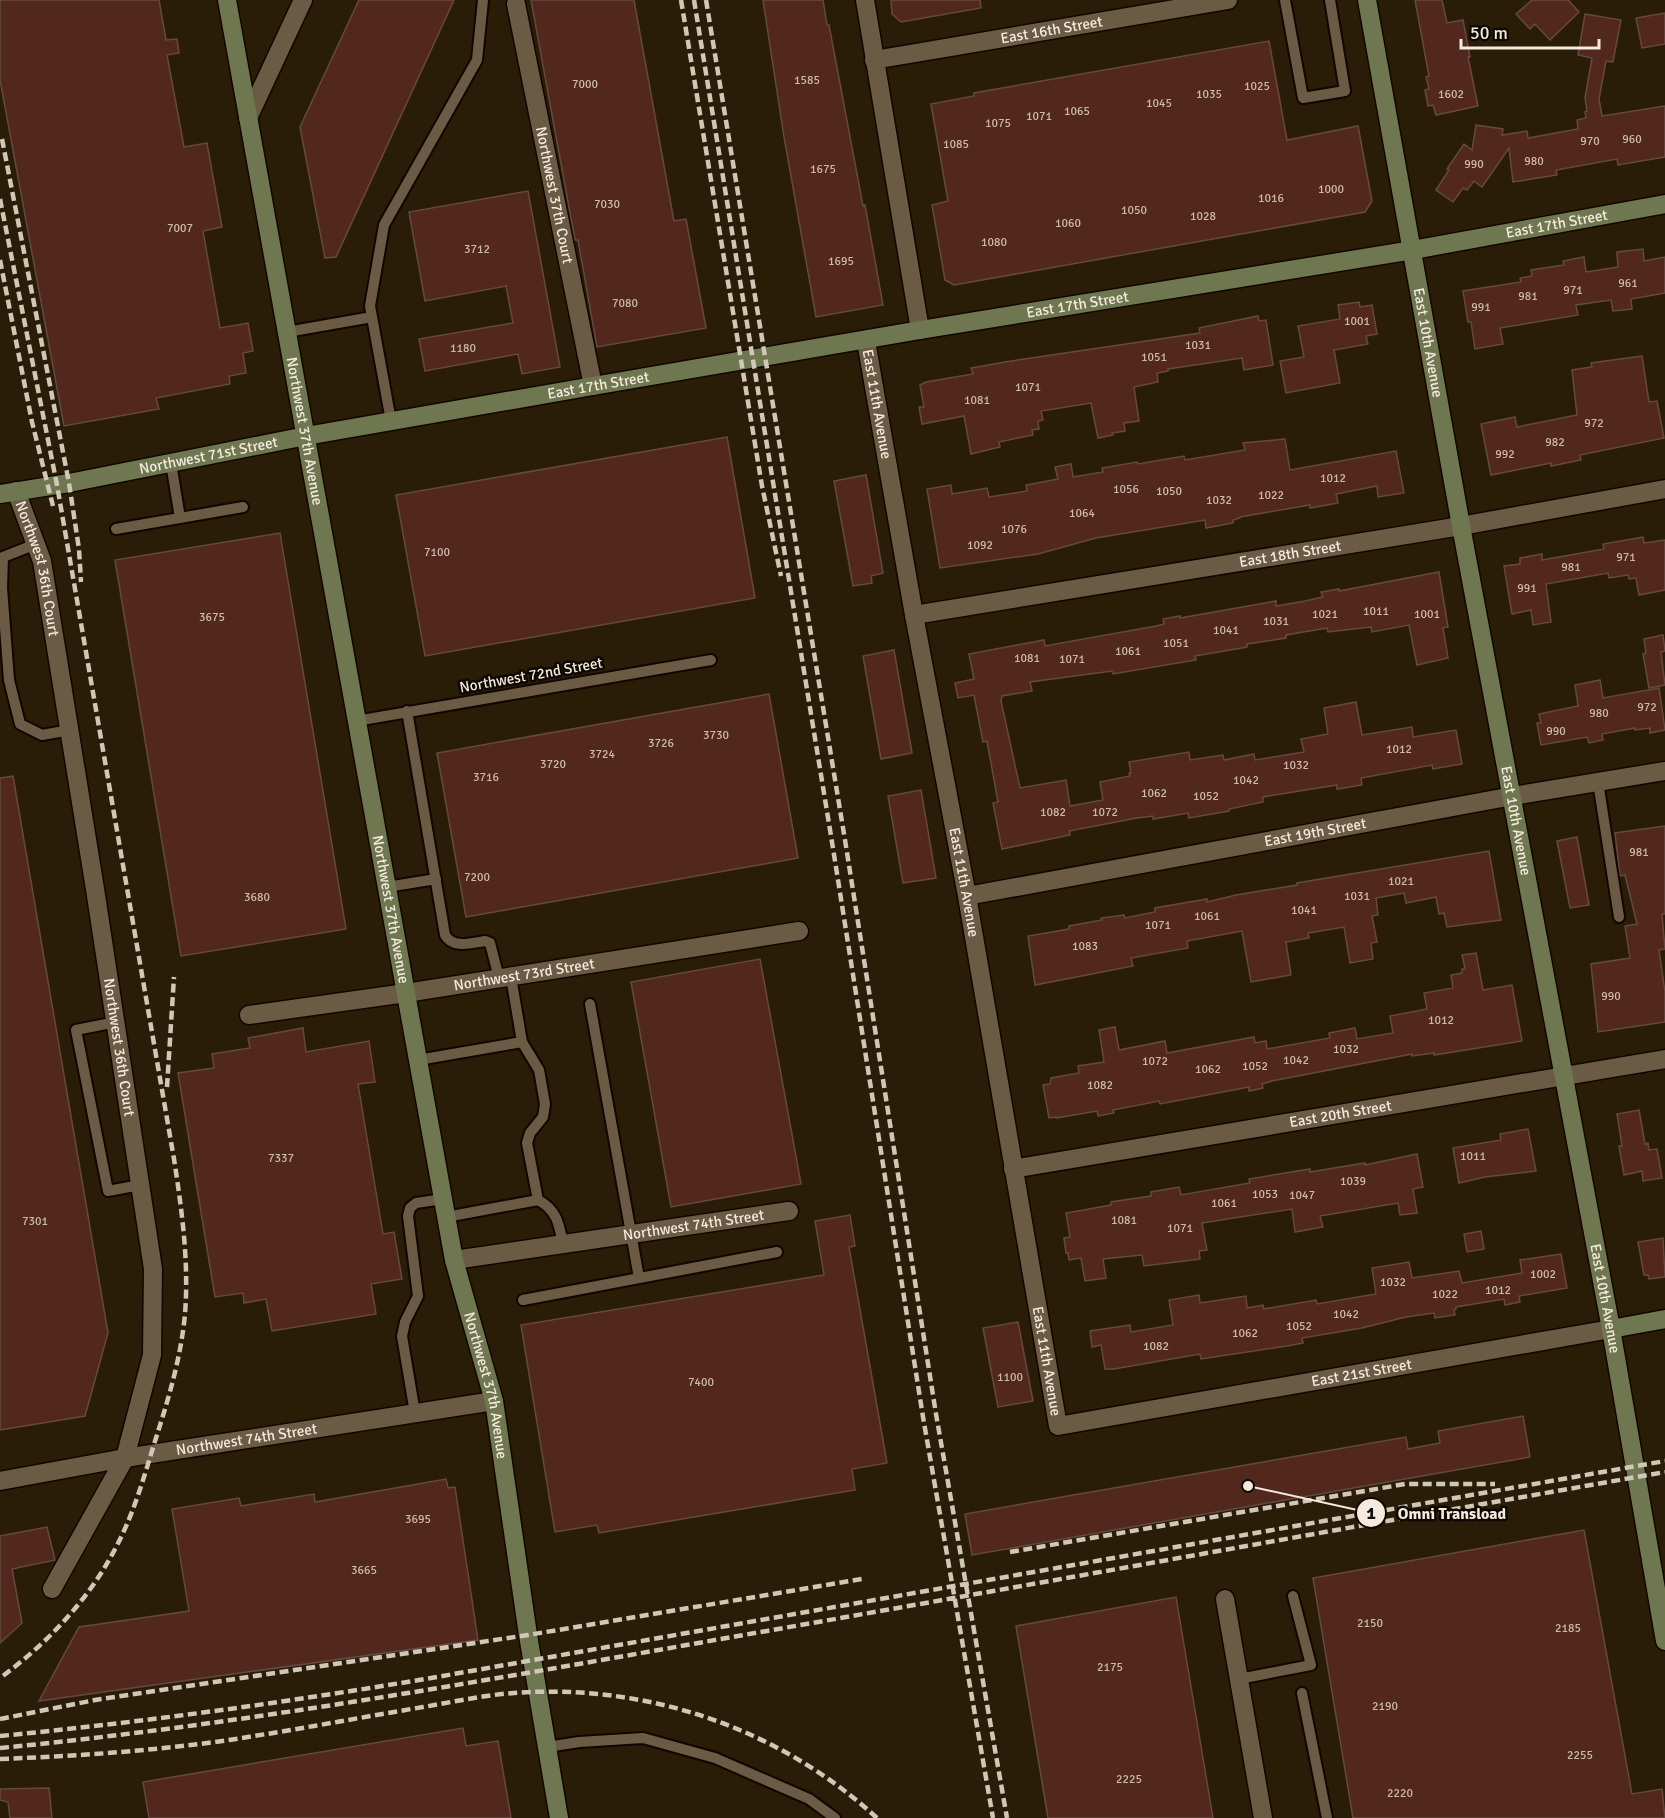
<svg xmlns="http://www.w3.org/2000/svg" width="1665" height="1818" font-family="Signika,sans-serif">
	<style>
		.building { fill: #52281c; stroke: #654941; stroke-width: 1.5 }
		.lines { fill: none; stroke-linecap: round; stroke-linejoin: round }
		.lane-casing { stroke: #120600; stroke-width: 14 }
		.street-casing { stroke: #120600; stroke-width: 21 }
		.secondary-casing { stroke: #120600; stroke-width: 21 }
		.lane { stroke: #6b5b44; stroke-width: 10 }
		.street { stroke: #6b5b44; stroke-width: 18 }
		.secondary { stroke: #6f7751; stroke-width: 18 }
		.rail { stroke: #d1c7b8; stroke-width: 4.5; stroke-dasharray: 9 4.5; stroke-linecap: butt }
		.labels { text-anchor: middle; stroke-width: 5; stroke-linejoin: round; paint-order: stroke }
		.number-label { font-size: 12px; fill: #ccbaad }
		.street-label { font-size: 15px; fill: #f4eadd; stroke: #0e0802 }
		.leader { fill: none; stroke: #f4eadd; stroke-width: 2 }
		.callout-dot { fill: #f4eadd; stroke: #0e0802; stroke-width: 2 }
		.mark-label { font-size: 18px; text-anchor: middle; font-weight: bold; fill: #111 }
		.callout-label { font-size: 16px; text-anchor: middle; font-weight: bold; fill: #f4eadd; stroke: #0e0802; stroke-width: 5; stroke-linejoin: round; paint-order: stroke }
	</style>
	<rect width="100%" height="100%" fill="#2a1d07"/>
	<path class="building" d="M0,0H159L166,40L177,39L179,53L167,55L184,147L207,143L222,227L203,231L220,328L248,323L253,351L243,353L246,373L229,376L230,384L156,398L159,409L64,426L0,80Z
		M359,0H454L336,257L325,258L300,127Z
		M531,0H634L674,221L686,219L706,328L597,347L578,240H575Z
		M763,0H823L827,25H829L863,206L865,205L883,305L816,317L784,137Z
		M891,0H980L981,8L901,22L892,14Z
		M1415,0H1442L1447,23L1463,20L1470,57H1468L1478,106L1436,115L1433,105L1428,106L1425,90L1429,89L1426,77L1429,76Z
		M1532,0H1568L1579,12L1550,40L1535,24L1530,29L1516,14Z
		M1665,13V44L1642,48L1636,18Z
		M1585,14L1621,20L1613,62L1606,61L1599,99L1602,116L1665,106V157L1618,165L1617,159L1556,170L1557,175L1513,182L1509,148L1482,187L1474,181L1467,190L1463,188L1453,202L1436,190L1449,170L1447,169L1464,144L1472,150L1476,125L1503,129L1502,135L1527,131L1528,138L1578,129L1577,120L1586,118L1585,112L1587,111L1585,98L1592,58L1578,55Z
		M1269,41L1287,140L1358,126L1372,201L1365,212L954,285L945,280L932,205L948,201L931,104L974,96V93Z
		M528,191L560,367L522,374L518,354L425,371L419,339L513,323L506,286L425,301L409,212Z
		M1643,249L1644,261L1665,257V293L1631,299L1632,309L1613,311L1611,300L1576,305L1578,315L1500,328L1503,344L1475,349L1471,322H1468L1463,291L1521,282L1520,278L1532,276L1531,270L1564,265L1563,261L1584,257L1586,272L1618,267L1617,252Z
		M1359,302L1360,307L1372,305L1377,334L1366,336L1368,344L1334,350L1340,383L1286,393L1280,361L1304,357L1298,326L1340,319L1338,305Z
		M1258,316L1259,321L1266,320L1273,365L1244,370L1242,358L1168,369V371L1157,373L1158,382L1134,387L1139,421L1124,423L1125,431L1112,433L1113,435L1098,438L1091,403L1041,411L1043,420L1038,421L1039,429L1032,430L1033,435L999,442L1000,447L971,454L964,416L922,424L919,407H924L920,385L926,382L973,374L971,368L1005,362L1200,333L1199,328Z
		M1642,356L1649,402L1657,401L1664,438L1580,455L1581,460L1551,466V463L1491,475L1481,424L1515,417L1517,427L1577,415L1572,370L1592,367L1591,363Z
		M727,437L755,598L425,656L396,495Z
		M1285,439L1290,470L1396,451L1404,493L1378,497L1377,486L1336,494L1338,503L1310,508V505L1240,517V518L1233,520V523L1206,528L1205,520L1096,538L1038,554L940,568L927,489L951,485L952,494L987,488L989,497L1027,491L1026,485L1058,479L1055,467L1071,464L1073,477L1103,472L1102,468L1137,462L1138,464L1184,456L1185,460L1245,450L1243,443Z
		M866,475L883,573L871,576L872,583L853,586L834,481Z
		M280,533L346,929L181,956L115,560Z
		M1643,537L1644,543L1665,540V590L1639,595L1636,578L1629,579L1628,575L1609,578L1608,573L1546,584L1551,622L1533,625L1531,610L1512,614L1504,566L1520,564V558L1542,554V560L1604,549L1603,544Z
		M1439,572L1448,627L1443,628L1448,658L1417,665L1409,625L1372,632L1371,627L1328,632L1327,628L1286,635V638L1247,644V647L1195,656L1196,660L1113,674L1112,671L1030,682L1032,691L1002,696L1001,701L1020,788L1066,780L1070,806L1103,800L1100,782L1130,776L1129,773H1131L1129,762L1189,752L1190,760L1223,755L1224,760L1254,754L1255,760L1304,752L1301,739L1328,734L1324,708L1356,702L1362,735L1412,727L1413,737L1456,730L1462,764L1433,769L1432,765L1361,778L1362,785L1337,789V785L1263,797V802L1229,809V811L1189,818L1188,813L1153,819V816L1137,818L1069,831L1070,835L1002,849L993,803L998,802L987,741L983,742L974,695L958,698L955,683L974,679L969,654L1044,640L1045,646L1156,626L1164,624L1163,619L1180,616V618L1276,601V606L1305,601L1323,597L1321,592L1339,589V591Z
		M1663,635L1665,651L1661,652L1665,685L1649,688L1643,654L1646,653L1644,639Z
		M894,650L912,753L881,759L863,656Z
		M1600,680L1603,698L1659,688L1665,730L1650,733V728L1635,730V728L1602,734L1603,740L1589,743L1587,737L1541,745L1537,723H1541L1539,714L1578,706L1575,685Z
		M769,694L798,858L466,917L437,753Z
		M13,776L108,1333L85,1416L0,1430V778Z
		M921,790L936,878L903,883L888,796Z
		M1665,826V914H1662L1665,949L1659,950L1665,992V1022L1598,1032L1591,964L1630,958L1625,926L1637,924L1625,875L1620,876L1615,833Z
		M1577,837L1589,905L1570,908L1557,841Z
		M1489,851L1501,920L1447,927L1444,913L1439,914L1436,897L1406,903L1404,893L1376,898L1378,915L1372,916L1377,942L1371,943L1373,959L1350,963L1344,927L1308,933L1309,938L1286,942L1291,975L1251,982L1242,931L1187,941L1188,948L1131,958L1133,966L1035,985L1028,936L1069,929V926L1102,920L1101,918L1124,915L1125,918L1155,912V908L1207,899V902L1236,895L1297,885V883Z
		M1476,953L1483,990L1512,985L1522,1041L1434,1055V1053L1412,1056V1054L1272,1081L1262,1084L1263,1088L1249,1091V1087L1160,1104L1159,1101L1113,1110L1114,1113L1098,1116L1097,1111L1056,1118V1117L1049,1118L1043,1085L1050,1084L1051,1078L1079,1073L1078,1066L1104,1062L1099,1030L1115,1027L1119,1050L1165,1041L1167,1053L1254,1037L1255,1043L1266,1041L1267,1049L1330,1038L1329,1033L1355,1028L1357,1039L1393,1033L1390,1016L1427,1009L1424,993L1453,988L1451,975L1462,973V969L1465,968L1462,955Z
		M760,959L801,1184L671,1207L631,982Z
		M303,1028L306,1052L369,1041L375,1082L358,1084L383,1234L394,1232L402,1279L371,1284L376,1314L272,1331L266,1299L244,1303L243,1293L215,1297L178,1073L214,1068L212,1054L250,1048L248,1038Z
		M1639,1110L1645,1144L1648,1143L1649,1150L1657,1149L1662,1178L1643,1181L1642,1171L1624,1175L1619,1146H1622L1617,1114Z
		M1528,1129L1536,1171L1485,1177L1459,1183L1453,1148L1501,1140L1500,1134Z
		M1417,1154L1423,1187L1413,1189L1417,1213L1400,1215L1398,1203L1320,1216L1323,1227L1295,1232L1292,1209L1202,1223L1207,1250L1199,1251L1200,1259L1144,1266L1142,1255L1103,1259L1106,1278L1085,1281L1081,1258L1069,1260L1068,1253H1066L1064,1238L1070,1237L1066,1213L1111,1205V1202L1151,1196V1192L1179,1187L1181,1195L1250,1183L1249,1179L1310,1169V1172L1365,1163V1165Z
		M850,1215L855,1246L849,1247L887,1463L852,1469L855,1490L599,1533L597,1525L555,1532L521,1325L824,1275L815,1221Z
		M1481,1231L1484,1249L1467,1252L1464,1234Z
		M1663,1238L1665,1277L1649,1279L1648,1275H1644L1638,1242Z
		M1561,1254L1567,1288L1519,1296L1520,1302L1505,1305L1504,1299L1456,1307V1309L1454,1310L1455,1315L1435,1318L1434,1313L1406,1317L1362,1328L1302,1338L1303,1343L1287,1346L1201,1359L1200,1354L1114,1369H1105L1101,1345L1092,1347L1090,1331L1130,1325L1131,1332L1173,1325L1169,1300L1199,1295L1200,1303L1246,1296L1247,1308L1263,1305L1264,1309L1316,1300L1317,1304L1376,1294L1372,1268L1409,1262L1412,1278L1459,1271L1462,1283L1522,1273L1520,1260Z
		M1018,1322L1033,1401L998,1407L983,1328Z
		M1523,1416L1530,1457L972,1555L965,1514L1406,1437L1408,1449L1440,1443L1438,1431Z
		M446,1479L448,1488L455,1487L478,1640L39,1701L79,1627L189,1611L172,1509L239,1498L241,1506L314,1494L315,1502Z
		M47,1527L55,1560L12,1569L22,1623L0,1643V1536Z
		M1584,1530L1632,1794L1662,1789L1665,1818H1353L1313,1578Z
		M1176,1597L1213,1818H1048L1016,1626Z
		M463,1728L466,1746L498,1741L511,1818H149L143,1782Z
		M49,1788L52,1818H10L8,1802L0,1800V1789Z"/>
	<g class="lines">
		<defs>
			<path id="lane" d="M1285,0L1303,98L1345,91L1330,0
				M287,332L372,317
				M391,421L370,306L384,225L477,60L483,0
				M171,463L180,518
				M116,529L243,507
				M36,544L3,557L2,588L9,680L20,724L42,735L70,730
				M407,711L445,935C453,949 471,943 485,941L490,943L499,978
				M356,721L711,660
				M1598,782L1619,917
				M387,887L436,879
				M511,977L522,1042L539,1070L545,1104L543,1117L530,1133L527,1143L538,1200
				M590,1004L639,1278
				M116,1022L76,1030L108,1191L140,1185
				M418,1060L522,1042
				M446,1217L538,1200C557,1210 559,1224 563,1244
				M523,1300L777,1252
				M415,1413L402,1336L405,1322L418,1296L408,1216L410,1208L416,1203L443,1199
				M1239,1679L1311,1665L1293,1596
				M1302,1693L1327,1818
				M547,1747L579,1742L643,1738L715,1758L809,1799L835,1818"/>
			<g id="street">
				<path d="M865,0L920,330"/>
				<path id="s1" d="M516,4L593,386"/>
				<path id="s2" d="M874,60L1228,0"/>
				<path d="M248,118L303,0"/>
				<path id="s3" d="M866,341L914,615L967,896L1058,1426L1611,1329"/>
				<path id="s4" d="M16,491L42,561L95,889L153,1269L152,1355L125,1458L52,1589"/>
				<path id="s5" d="M914,615L1461,526L1665,489"/>
				<path id="s6" d="M967,896L1513,796L1665,771"/>
				<path id="s7" d="M249,1015L406,993L799,931"/>
				<path id="s8" d="M1013,1169L1665,1059"/>
				<path id="s9" d="M454,1260L789,1211"/>
				<path id="s10" d="M0,1481L125,1458L494,1401"/>
				<path d="M1225,1599L1263,1818"/>
			</g>
			<g id="secondary">
				<path id="s11" d="M227,0L454,1260L494,1401L528,1635L559,1818"/>
				<path id="s12" d="M1367,0L1461,526L1611,1329L1665,1641"/>
				<path id="s13" d="M0,494L69,483L306,436L593,386L920,330L1413,250L1665,204"/>
				<path d="M1611,1329L1665,1319"/>
			</g>
		</defs>
		<use href="#lane" class="lane-casing"/>
		<use href="#street" class="street-casing"/>
		<use href="#secondary" class="secondary-casing"/>
		<use href="#lane" class="lane"/>
		<use href="#street" class="street"/>
		<use href="#secondary" class="secondary"/>
		<path class="rail" d="M681,0L762,486L781,576
			M694,0L832,842L923,1417L993,1818
			M706,0L845,840L936,1414L1007,1818
			M2,139L69,483L79,549L81,582
			M0,199L57,485L174,1159C182,1211 189,1262 185,1314C181,1357 169,1397 156,1438C146,1470 137,1503 123,1533C96,1592 52,1640 0,1678
			M0,260L32,422L53,506
			M167,1087L174,977
			M1010,1552L1405,1484H1495
			M0,1719L95,1700L528,1635L862,1579
			M0,1736C145,1722 288,1702 431,1678L1665,1461
			M0,1748C248,1724 493,1679 738,1636C1047,1582 1356,1526 1665,1472
			M0,1759C77,1756 153,1751 229,1740C294,1730 358,1718 423,1707C453,1702 484,1695 514,1693C646,1683 779,1728 877,1818"/>
	</g>
	<g class="labels">
		<g class="number-label">
			<text x="807" y="84">1585</text>
			<text x="585" y="88">7000</text>
			<text x="1257" y="90">1025</text>
			<text x="1209" y="98">1035</text>
			<text x="1451" y="98">1602</text>
			<text x="1159" y="107">1045</text>
			<text x="1077" y="115">1065</text>
			<text x="1039" y="120">1071</text>
			<text x="998" y="127">1075</text>
			<text x="1632" y="143">960</text>
			<text x="1590" y="145">970</text>
			<text x="956" y="148">1085</text>
			<text x="1534" y="165">980</text>
			<text x="1474" y="168">990</text>
			<text x="823" y="173">1675</text>
			<text x="1331" y="193">1000</text>
			<text x="1271" y="202">1016</text>
			<text x="607" y="208">7030</text>
			<text x="1134" y="214">1050</text>
			<text x="1203" y="220">1028</text>
			<text x="1068" y="227">1060</text>
			<text x="180" y="232">7007</text>
			<text x="994" y="246">1080</text>
			<text x="477" y="253">3712</text>
			<text x="841" y="265">1695</text>
			<text x="1628" y="287">961</text>
			<text x="1573" y="294">971</text>
			<text x="1528" y="300">981</text>
			<text x="625" y="307">7080</text>
			<text x="1481" y="311">991</text>
			<text x="1357" y="325">1001</text>
			<text x="1198" y="349">1031</text>
			<text x="463" y="352">1180</text>
			<text x="1154" y="361">1051</text>
			<text x="1028" y="391">1071</text>
			<text x="977" y="404">1081</text>
			<text x="1594" y="427">972</text>
			<text x="1555" y="446">982</text>
			<text x="1505" y="458">992</text>
			<text x="1333" y="482">1012</text>
			<text x="1126" y="493">1056</text>
			<text x="1169" y="495">1050</text>
			<text x="1271" y="499">1022</text>
			<text x="1219" y="504">1032</text>
			<text x="1082" y="517">1064</text>
			<text x="1014" y="533">1076</text>
			<text x="980" y="549">1092</text>
			<text x="437" y="556">7100</text>
			<text x="1626" y="561">971</text>
			<text x="1571" y="571">981</text>
			<text x="1527" y="592">991</text>
			<text x="1376" y="615">1011</text>
			<text x="1325" y="618">1021</text>
			<text x="1427" y="618">1001</text>
			<text x="212" y="621">3675</text>
			<text x="1276" y="625">1031</text>
			<text x="1226" y="634">1041</text>
			<text x="1176" y="647">1051</text>
			<text x="1128" y="655">1061</text>
			<text x="1027" y="662">1081</text>
			<text x="1072" y="663">1071</text>
			<text x="1647" y="711">972</text>
			<text x="1599" y="717">980</text>
			<text x="1556" y="735">990</text>
			<text x="716" y="739">3730</text>
			<text x="661" y="747">3726</text>
			<text x="1399" y="753">1012</text>
			<text x="602" y="758">3724</text>
			<text x="553" y="768">3720</text>
			<text x="1296" y="769">1032</text>
			<text x="486" y="781">3716</text>
			<text x="1246" y="784">1042</text>
			<text x="1154" y="797">1062</text>
			<text x="1206" y="800">1052</text>
			<text x="1053" y="816">1082</text>
			<text x="1105" y="816">1072</text>
			<text x="1639" y="856">981</text>
			<text x="477" y="881">7200</text>
			<text x="1401" y="885">1021</text>
			<text x="1357" y="900">1031</text>
			<text x="257" y="901">3680</text>
			<text x="1304" y="914">1041</text>
			<text x="1207" y="920">1061</text>
			<text x="1158" y="929">1071</text>
			<text x="1085" y="950">1083</text>
			<text x="1611" y="1000">990</text>
			<text x="1441" y="1024">1012</text>
			<text x="1346" y="1053">1032</text>
			<text x="1296" y="1064">1042</text>
			<text x="1155" y="1065">1072</text>
			<text x="1255" y="1070">1052</text>
			<text x="1208" y="1073">1062</text>
			<text x="1100" y="1089">1082</text>
			<text x="1473" y="1160">1011</text>
			<text x="281" y="1162">7337</text>
			<text x="1353" y="1185">1039</text>
			<text x="1265" y="1198">1053</text>
			<text x="1302" y="1199">1047</text>
			<text x="1224" y="1207">1061</text>
			<text x="1124" y="1224">1081</text>
			<text x="35" y="1225">7301</text>
			<text x="1180" y="1232">1071</text>
			<text x="1543" y="1278">1002</text>
			<text x="1393" y="1286">1032</text>
			<text x="1498" y="1294">1012</text>
			<text x="1445" y="1298">1022</text>
			<text x="1346" y="1318">1042</text>
			<text x="1299" y="1330">1052</text>
			<text x="1245" y="1337">1062</text>
			<text x="1156" y="1350">1082</text>
			<text x="1010" y="1381">1100</text>
			<text x="701" y="1386">7400</text>
			<text x="418" y="1523">3695</text>
			<text x="364" y="1574">3665</text>
			<text x="1370" y="1627">2150</text>
			<text x="1568" y="1632">2185</text>
			<text x="1110" y="1671">2175</text>
			<text x="1385" y="1710">2190</text>
			<text x="1580" y="1759">2255</text>
			<text x="1129" y="1783">2225</text>
			<text x="1400" y="1797">2220</text>
		</g>
		<g class="street-label">
			<text dy="5" stroke="none"><textPath href="#s2" startOffset="180">East 16th Street</textPath></text>
			<text dy="5" stroke="none"><textPath href="#s1" startOffset="195">Northwest 37th Court</textPath></text>
			<text dy="5" stroke="none"><textPath href="#s13" startOffset="1580">East 17th Street</textPath></text>
			<text dy="5" stroke="none"><textPath href="#s13" startOffset="1094">East 17th Street</textPath></text>
			<text dy="5" stroke="none"><textPath href="#s12" startOffset="348">East 10th Avenue</textPath></text>
			<text dy="5" stroke="none"><textPath href="#s13" startOffset="608">East 17th Street</textPath></text>
			<text dy="5" stroke="none"><textPath href="#s3" startOffset="64">East 11th Avenue</textPath></text>
			<text dy="5" stroke="none"><textPath href="#s11" startOffset="438">Northwest 37th Avenue</textPath></text>
			<text dy="5" stroke="none"><textPath href="#s13" startOffset="212">Northwest 71st Street</textPath></text>
			<text dy="5" stroke="none"><textPath href="#s5" startOffset="381">East 18th Street</textPath></text>
			<text dy="5" stroke="none"><textPath href="#s4" startOffset="81">Northwest 36th Court</textPath></text>
			<text transform="translate(531 675) rotate(-10)" y="5">Northwest 72nd Street</text>
			<text dy="5" stroke="none"><textPath href="#s12" startOffset="834">East 10th Avenue</textPath></text>
			<text dy="5" stroke="none"><textPath href="#s6" startOffset="354">East 19th Street</textPath></text>
			<text dy="5" stroke="none"><textPath href="#s3" startOffset="550">East 11th Avenue</textPath></text>
			<text dy="5" stroke="none"><textPath href="#s11" startOffset="924">Northwest 37th Avenue</textPath></text>
			<text dy="5" stroke="none"><textPath href="#s7" startOffset="278">Northwest 73rd Street</textPath></text>
			<text dy="5" stroke="none"><textPath href="#s4" startOffset="567">Northwest 36th Court</textPath></text>
			<text dy="5" stroke="none"><textPath href="#s8" startOffset="332">East 20th Street</textPath></text>
			<text dy="5" stroke="none"><textPath href="#s9" startOffset="242">Northwest 74th Street</textPath></text>
			<text dy="5" stroke="none"><textPath href="#s12" startOffset="1320">East 10th Avenue</textPath></text>
			<text dy="5" stroke="none"><textPath href="#s3" startOffset="1036">East 11th Avenue</textPath></text>
			<text dy="5" stroke="none"><textPath href="#s3" startOffset="1410">East 21st Street</textPath></text>
			<text dy="5" stroke="none"><textPath href="#s11" startOffset="1410">Northwest 37th Avenue</textPath></text>
			<text dy="5" stroke="none"><textPath href="#s10" startOffset="250">Northwest 74th Street</textPath></text>
		</g>
	</g>
	<path class="leader" d="M1248 1486L1371 1513"/>
	<g class="callout-dot">
		<circle cx="1248" cy="1486" r="6"/>
		<circle cx="1371" cy="1513" r="15"/>
	</g>
	<g class="mark-label">
		<text x="1371" y="1519">1</text>
	</g>
	<g class="callout-label">
		<text x="1452" y="1519">Omni Transload</text>
	</g>
	<path d="M1461 39v9h138v-9" fill="none" stroke="#f4eadd" stroke-width="3"/>
	<text x="1470" y="39" font-size="18" fill="#f4eadd" stroke="#0e0802" stroke-width="4.5" paint-order="stroke">50 m</text>
</svg>
